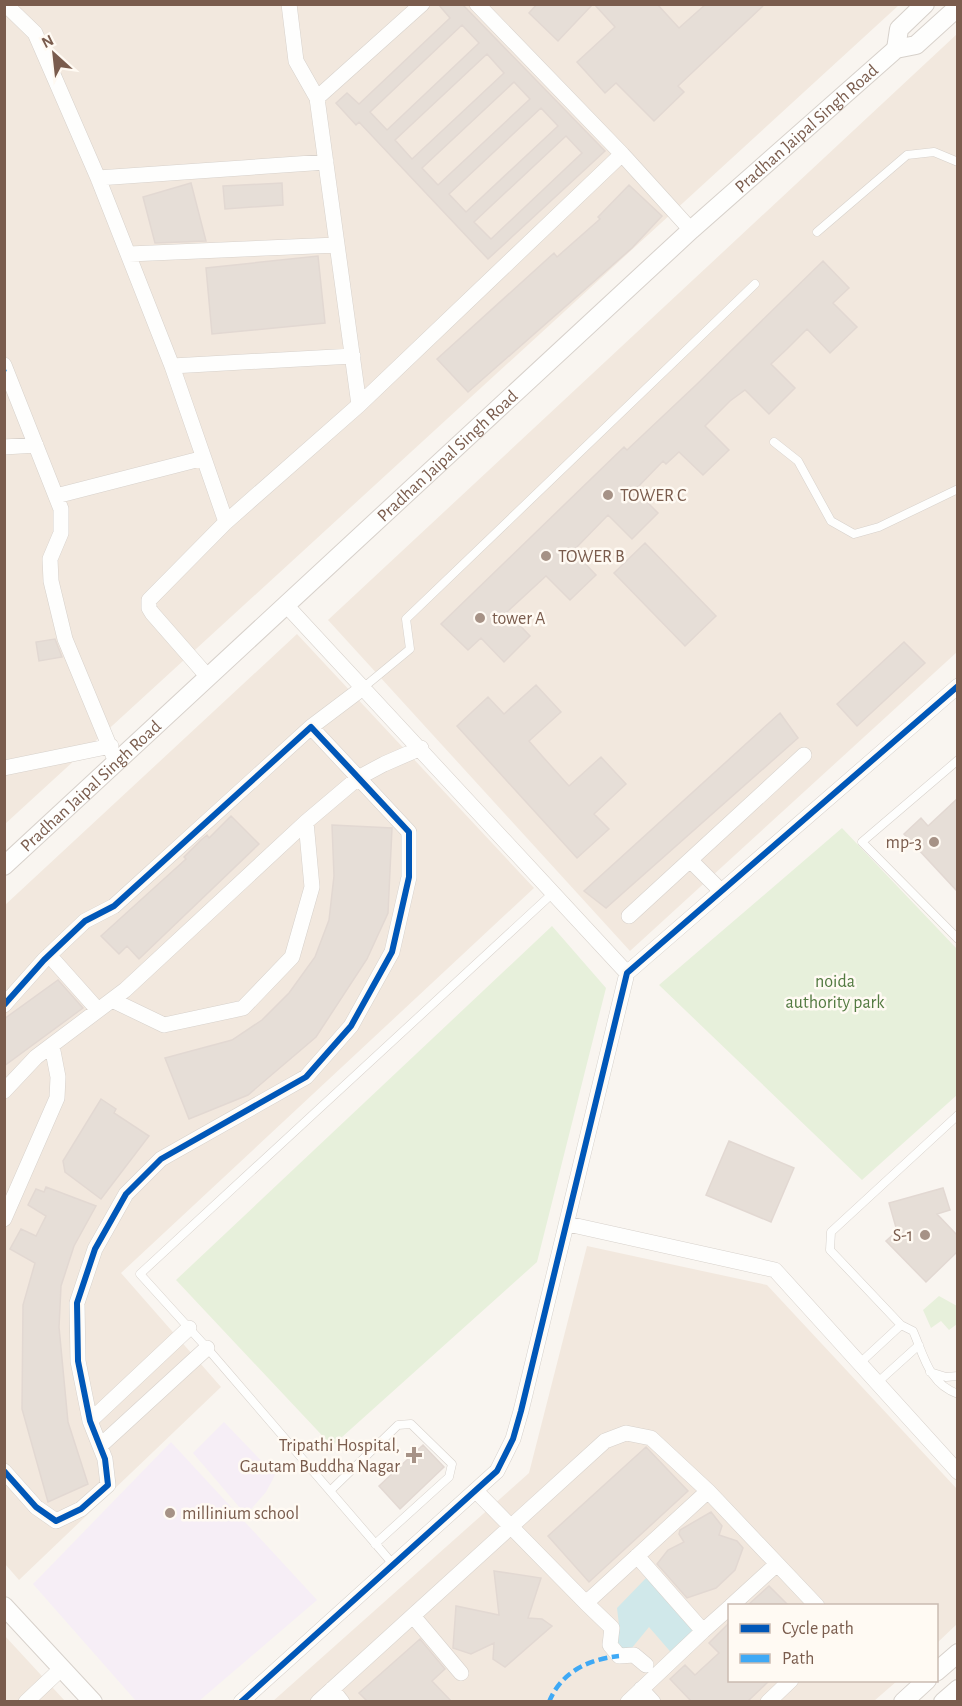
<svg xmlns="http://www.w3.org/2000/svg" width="962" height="1706" font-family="'Alegreya Sans',sans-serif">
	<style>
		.residential { fill: #f2e8de }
		.education { fill: #f6eef6 }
		.green { fill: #e7f0db }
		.water { fill: #d0e8ea }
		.building { fill: #e6ded7; stroke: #e2d8d2; stroke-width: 1.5; fill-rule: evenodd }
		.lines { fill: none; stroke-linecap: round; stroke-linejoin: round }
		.service-casing { stroke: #d7d1cb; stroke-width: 9 }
		.minor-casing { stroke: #d7d1cb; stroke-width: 16 }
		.tertiary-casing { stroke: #d7d1cb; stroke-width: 20 }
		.service { stroke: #fefefd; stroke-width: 8 }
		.minor { stroke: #fefefd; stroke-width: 15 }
		.tertiary { stroke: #fefefd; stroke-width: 18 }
		.quiet { stroke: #3fa9f5; stroke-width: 4.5; stroke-dasharray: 9 4.5; stroke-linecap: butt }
		.cycleway-casing { stroke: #fffaf3; stroke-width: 10 }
		.cycleway { stroke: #0057b8; stroke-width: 6 }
		.poi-dot { fill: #a69286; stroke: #fffaf3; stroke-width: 2 }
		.labels { text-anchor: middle; stroke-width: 5; stroke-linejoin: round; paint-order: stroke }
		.street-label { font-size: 18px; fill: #7a5c4d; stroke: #fffaf3 }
		.poi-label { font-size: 18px; fill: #7a5c4d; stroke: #fffaf3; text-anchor: start }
		.park-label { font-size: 18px; fill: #537a41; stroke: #fffaf3 }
	</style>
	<rect width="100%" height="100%" fill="#f9f5f0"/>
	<path class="residential" d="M5,4L899,5L5,824Z
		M957,34V652L630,951L328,620Z
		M297,634L534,888L121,1273L221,1387L19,1580L5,1564V905Z
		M587,1246L767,1285L957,1489V1624L937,1643L936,1606H730V1680L897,1681L874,1701L272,1702L529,1473Z
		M5,1636L65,1701H5Z"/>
	<path class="education" d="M224,1422L275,1475L266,1492L246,1515L193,1453Z
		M171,1442L317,1600L199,1701H136L33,1584Z"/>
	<path class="green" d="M842,828L957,949V1095L862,1180L659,985Z
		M552,926L606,988L537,1262L332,1446L176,1280Z
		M939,1296L957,1306V1324L949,1330L941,1321L931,1328L923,1310Z"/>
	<path class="water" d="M648,1576L697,1623L675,1657L649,1627L631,1649H613L619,1625L617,1608Z"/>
	<path class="building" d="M438,4H462L605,151L488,259L359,122L356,125L336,103L347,93L359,104L450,18ZM462,25L479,43L387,130L370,112ZM487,54L504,73L412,159L395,140ZM514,82L530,99L438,185L422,168ZM541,108L558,126L466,212L449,194ZM566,136L582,153L491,239L474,222Z
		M537,4H593L558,41L529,13Z
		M594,4H657L679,28L706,4H765L678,86L684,92L654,121L616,83L605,93L577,62L615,27Z
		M191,183L206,241L155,243L143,197Z
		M282,183L283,205L225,209L223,186Z
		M629,185L662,216L632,248L468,392L437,359L554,253L557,257L600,219L598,217Z
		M318,256L325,323L212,334L206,268Z
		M823,261L849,288L833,303L857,327L830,353L807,329L787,349L771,364L795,388L769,414L745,390L730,401L705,426L729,450L703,475L679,452L666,464L663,461L635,490L658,513L632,539L608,515L573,551L596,575L570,600L546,576L507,612L530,636L504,662L481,638L468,650L441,624L624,447L627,450L696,385Z
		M645,543L716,616L685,646L614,573Z
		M55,639L62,657L39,661L36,642Z
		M904,642L925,663L857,726L837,704Z
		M536,685L561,712L529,741L543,757L569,786L601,757L626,784L594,814L609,829L577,858L457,726L488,697L504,714Z
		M780,713L798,738L606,908L584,891Z
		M957,799V891L904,834L921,818L928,826Z
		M231,816L259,844L139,959L127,946L119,954L101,936L186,859L184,857L201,840L207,835L209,838Z
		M332,825L392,828L388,913L367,959L316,1037L248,1095L189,1119L165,1058L232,1040L262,1020L289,993L315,957L329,920L334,876Z
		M58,980L83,1008L4,1066V1019Z
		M101,1099L116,1109L114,1113L149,1136L101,1199L65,1172L63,1161Z
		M729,1141L794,1168L771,1222L706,1195Z
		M46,1187L96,1206L74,1246L61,1286L59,1327L68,1422L88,1484L48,1502L22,1409L23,1305L35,1263L10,1249L21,1229L36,1236L46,1216L28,1205L36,1189L44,1192Z
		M943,1188L950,1210L937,1214L957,1235V1252L926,1282L886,1241L897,1231L889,1203Z
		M423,1445L444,1467L400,1509L379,1486Z
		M646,1447L688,1491L589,1582L548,1536Z
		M711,1512L722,1526L719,1535L737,1541L743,1548L735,1570L716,1588L687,1598L657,1564L668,1550L684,1542L679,1534L680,1530Z
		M494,1571L541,1578L528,1618L542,1619L552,1626L505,1667L493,1659L494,1643L471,1654L453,1648L456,1606L499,1615Z
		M769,1586L788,1605H748Z
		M729,1623V1680H770L748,1701H691L670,1679L685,1665L695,1675L719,1653L709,1643Z
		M420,1639L445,1669L432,1681L451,1701H367L359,1693Z"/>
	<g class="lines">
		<defs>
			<path id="service" d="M817,232L907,155L934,152L958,162
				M774,442L798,461L831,521L854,534L879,527L958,489
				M364,687L410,649L406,619L755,284
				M958,760L862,842L958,939
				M958,1115L831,1232L830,1250L901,1325L913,1331C924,1356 929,1384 958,1394
				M861,1362L901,1325
				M930,1372L946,1377L958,1376
				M878,1382L919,1345
				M330,1491L398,1425L411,1424L452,1464L449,1477L375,1544
				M392,1563L207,1348L140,1274L553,893"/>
			<path id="minor" d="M5,4L35,33L98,178L172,366L226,522
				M289,4L296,61L317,98L359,405
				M477,4L622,154L691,230
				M317,98L422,4
				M98,178L326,162
				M129,254L337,245
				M4,365L61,509V533L50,559L51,581L65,639L116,762
				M172,366L353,356
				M4,447L36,445
				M56,496L204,458
				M286,605L627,973
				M208,677L152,613L149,608V600L226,522L359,405L622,154
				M311,727L364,687
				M4,768L111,746
				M721,891L690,860L804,755
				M629,916L690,860
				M49,955L98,1010
				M112,1000L164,1025L243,1008L292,957L312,887L306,822
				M4,1005L44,960L85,921L114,906L311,727L409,832V877L392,952L351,1026L306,1077L161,1159L126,1194L95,1249L77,1303L78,1361L90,1421L105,1459L108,1485L81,1509L56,1521L36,1507L4,1471
				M4,1091L36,1057L125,990L306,822L358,778L384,764L421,748
				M4,1219L57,1098L58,1077L52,1046
				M568,1224L775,1270L958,1472
				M90,1421L189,1328
				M100,1446L207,1348
				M476,1491L586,1603L708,1491
				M637,1556L703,1631L730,1607
				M586,1603L612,1628L610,1645L619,1656L634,1655L646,1665
				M731,1606L777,1564
				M413,1616L461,1673
				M332,1689L342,1702
				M641,1689L653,1702
				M26,1702L62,1668
				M241,1702L497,1471L513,1439L521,1411L627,973L958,686
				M318,1702L605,1441L626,1433L651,1438L708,1491L817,1606
				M628,1702L703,1631
				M768,1702L791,1680"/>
			<g id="tertiary">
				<path d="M896,49L899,29L925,4"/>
				<path id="s1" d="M4,866L691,230L896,49L916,45L958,7"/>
				<path d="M4,1606L93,1702"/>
				<path d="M936,1672L958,1653"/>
				<path d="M903,1702L927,1680"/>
				<path d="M943,1702L958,1689"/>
			</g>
		</defs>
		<use href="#service" class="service-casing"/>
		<use href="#minor" class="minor-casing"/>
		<use href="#tertiary" class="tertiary-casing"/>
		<use href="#service" class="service"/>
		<use href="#minor" class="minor"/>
		<use href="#tertiary" class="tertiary"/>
		<path class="quiet" d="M4,370L6,369
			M549,1702C561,1672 589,1659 619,1656"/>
		<defs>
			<path id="cycleway" d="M4,1005L44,960L85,921L114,906L311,727L409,832V877L392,952L351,1026L306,1077L161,1159L126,1194L95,1249L77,1303L78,1361L90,1421L105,1459L108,1485L81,1509L56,1521L36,1507L4,1471
				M241,1702L497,1471L513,1439L521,1411L627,973L958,686"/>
		</defs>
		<use href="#cycleway" class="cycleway-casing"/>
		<use href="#cycleway" class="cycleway"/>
	</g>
	<g class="poi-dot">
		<circle cx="608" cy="495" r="6"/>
		<circle cx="546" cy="556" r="6"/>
		<circle cx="480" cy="618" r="6"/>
		<circle cx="934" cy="842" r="6"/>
		<circle cx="925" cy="1235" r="6"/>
		<path d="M411 1446h6v6h6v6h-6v6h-6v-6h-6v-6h6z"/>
		<circle cx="170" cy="1513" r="6"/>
	</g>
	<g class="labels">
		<g class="street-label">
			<text dy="6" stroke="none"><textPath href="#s1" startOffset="1090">Pradhan Jaipal Singh Road</textPath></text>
			<text dy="6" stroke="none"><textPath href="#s1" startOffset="604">Pradhan Jaipal Singh Road</textPath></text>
			<text dy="6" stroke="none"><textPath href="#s1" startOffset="118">Pradhan Jaipal Singh Road</textPath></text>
		</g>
		<g class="poi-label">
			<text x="620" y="501">TOWER C</text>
			<text x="558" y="562">TOWER B</text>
			<text x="492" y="624">tower A</text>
			<text x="922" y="848" text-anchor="end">mp-3</text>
			<text x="913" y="1241" text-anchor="end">S-1</text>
			<text x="400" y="1451" text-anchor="end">Tripathi Hospital,<tspan x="400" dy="21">Gautam Buddha Nagar</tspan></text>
			<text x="182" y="1519">millinium school</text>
		</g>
		<g class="park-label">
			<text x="835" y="987">noida<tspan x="835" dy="21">authority park</tspan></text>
		</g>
	</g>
	<rect width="962" height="1706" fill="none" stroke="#7a5c4d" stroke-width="12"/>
	<rect x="728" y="1604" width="210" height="78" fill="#fffaf3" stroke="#cabbb1" stroke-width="1.5"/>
	<rect x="740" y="1624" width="30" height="9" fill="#0057b8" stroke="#cabbb1" stroke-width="1.5"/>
	<text x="782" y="1634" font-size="18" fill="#7a5c4d">Cycle path</text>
	<rect x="740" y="1654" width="30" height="9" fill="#3fa9f5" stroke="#cabbb1" stroke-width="1.5"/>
	<text x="782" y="1664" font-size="18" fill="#7a5c4d">Path</text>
	<g transform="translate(54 54) rotate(333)" stroke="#fffaf3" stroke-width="4.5" paint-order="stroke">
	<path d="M0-4.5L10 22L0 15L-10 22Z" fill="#7a5c4d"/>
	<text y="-9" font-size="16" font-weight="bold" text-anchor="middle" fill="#7a5c4d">N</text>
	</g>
</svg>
